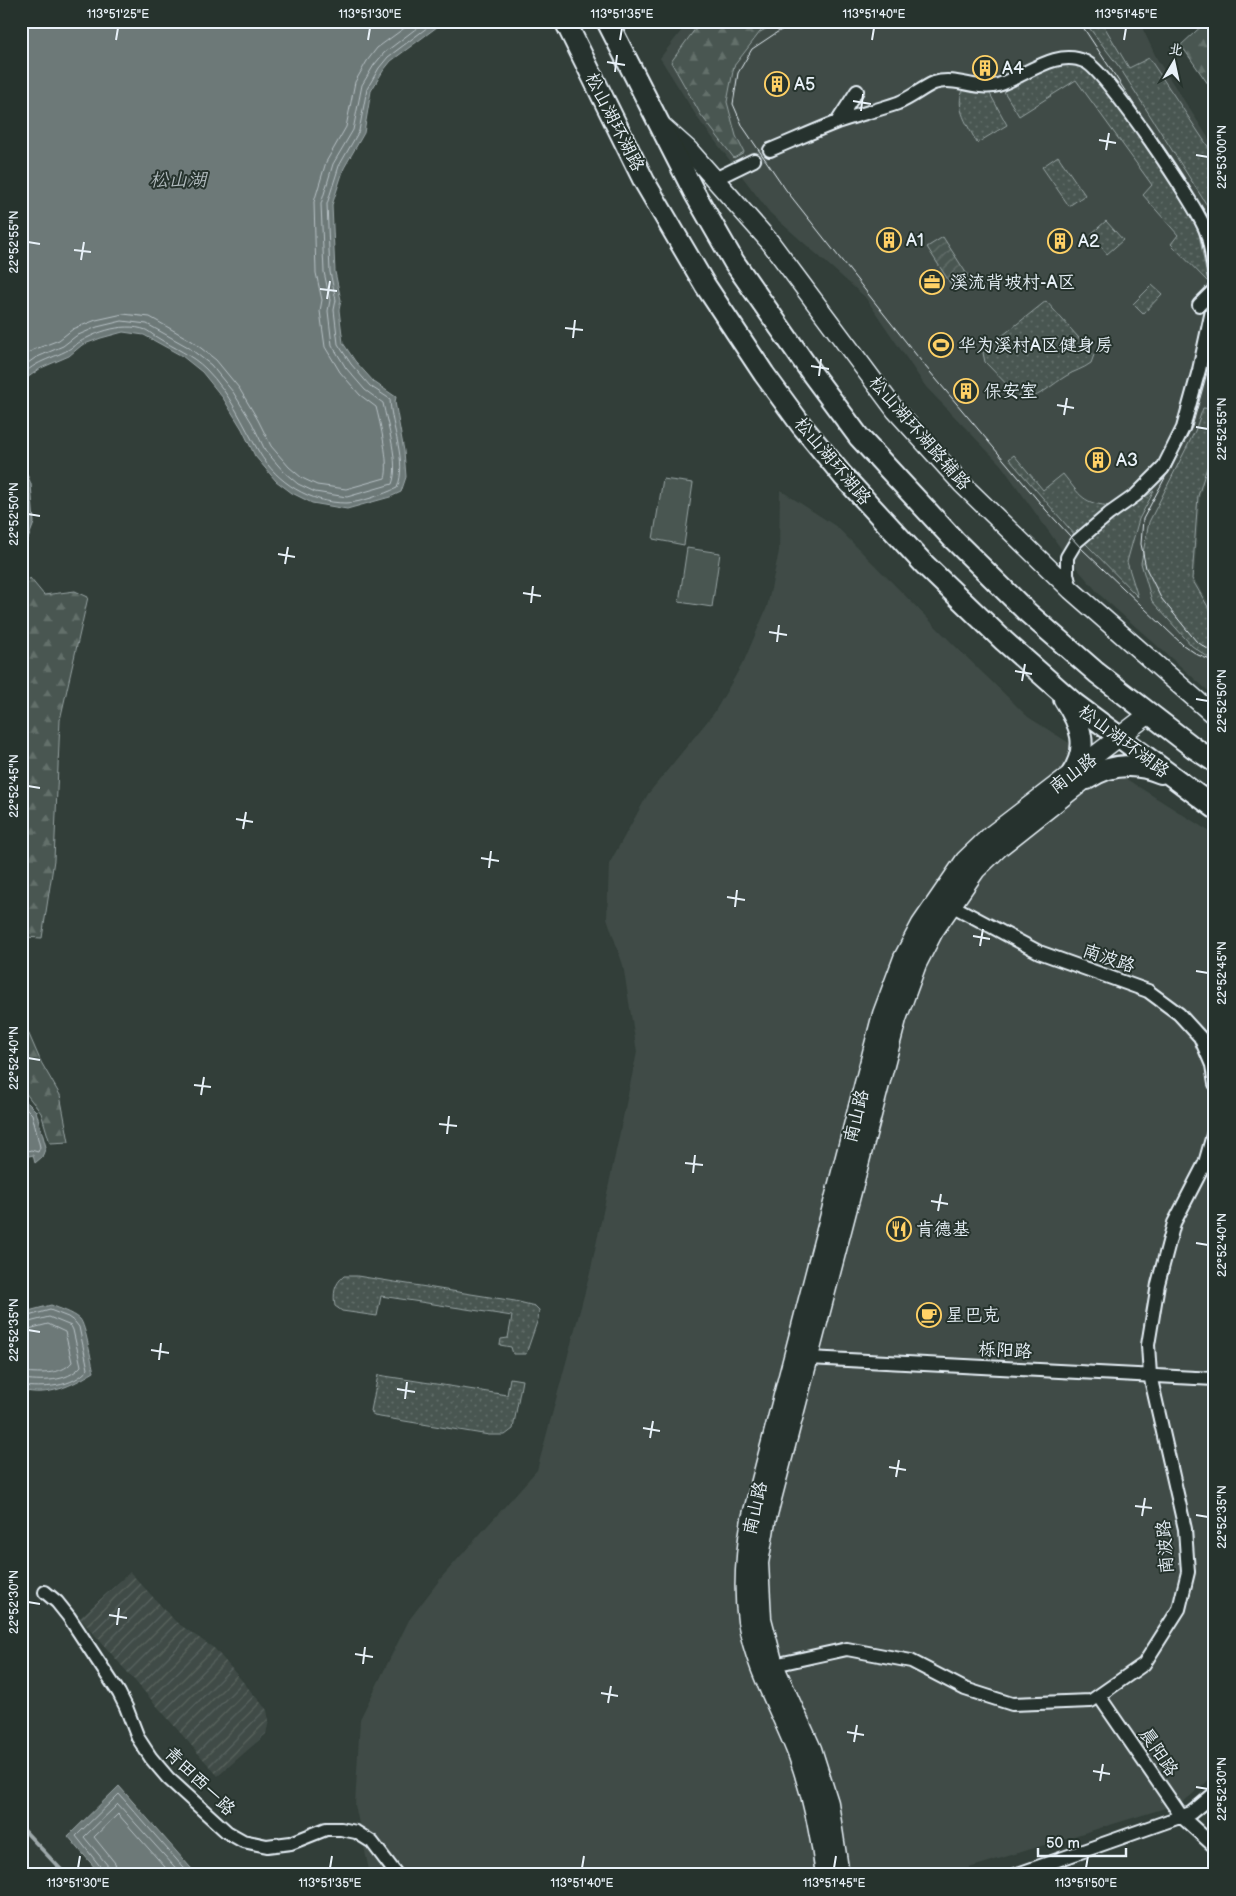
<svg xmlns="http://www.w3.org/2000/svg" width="1236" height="1896" font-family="'Balsamiq Sans','LXGW WenKai TC',sans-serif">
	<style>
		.built { fill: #3f4b46 }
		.industrial { fill: url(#industrial-furrows) }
		.grass { fill: url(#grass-dots); stroke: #98a4a4 }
		.forest { fill: url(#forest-firs); stroke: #98a4a4 }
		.garden { fill: url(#garden-furrows); stroke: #98a4a4 }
		.pitch { fill: #495651; stroke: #98a4a4 }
		.water { fill: #6d7978; stroke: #9ea9ab }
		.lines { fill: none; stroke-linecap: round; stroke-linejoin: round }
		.shore { stroke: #b7c1c5; stroke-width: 1 }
		.stream { stroke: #9ea9ab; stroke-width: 4 }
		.street-tunnel { stroke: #4d5956; stroke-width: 12; stroke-dasharray: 12 6; stroke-linecap: butt }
		.street-casing { stroke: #e8f1f8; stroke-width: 16 }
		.secondary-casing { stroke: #e8f1f8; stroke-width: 21 }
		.primary-casing { stroke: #e8f1f8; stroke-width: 24 }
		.street { stroke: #26332d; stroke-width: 12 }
		.secondary { stroke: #26332d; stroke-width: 18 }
		.primary { stroke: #26332d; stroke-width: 20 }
		.tram { stroke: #e8f1f8; stroke-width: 1 }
		.ticks { fill: none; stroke: #e8f1f8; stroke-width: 2 }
		.labels { text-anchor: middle; stroke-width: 4; stroke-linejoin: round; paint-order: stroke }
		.poi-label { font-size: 18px; fill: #e8f1f8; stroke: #26332d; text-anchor: start }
		.street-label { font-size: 18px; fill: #e8f1f8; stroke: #26332d }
		.water-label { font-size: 19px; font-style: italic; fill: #b1bbbe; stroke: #26332d }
		.neatline { fill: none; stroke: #e8f1f8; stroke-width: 2 }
		.ticks-label { font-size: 12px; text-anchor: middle; fill: #e8f1f8 }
	</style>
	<defs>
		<pattern id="industrial-furrows" width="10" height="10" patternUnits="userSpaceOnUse" patternTransform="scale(1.25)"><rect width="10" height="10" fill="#3f4b46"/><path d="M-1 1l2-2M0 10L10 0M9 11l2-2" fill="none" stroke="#5b6561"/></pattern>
		<pattern id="grass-dots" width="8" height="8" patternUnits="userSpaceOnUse" patternTransform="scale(1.25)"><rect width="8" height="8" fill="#495651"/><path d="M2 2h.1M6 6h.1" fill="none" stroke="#636f6b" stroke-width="1.8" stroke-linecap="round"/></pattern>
		<pattern id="forest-firs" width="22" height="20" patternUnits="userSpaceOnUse" patternTransform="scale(1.25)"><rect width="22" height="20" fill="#495651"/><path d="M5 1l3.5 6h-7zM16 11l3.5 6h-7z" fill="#636f6b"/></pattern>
		<pattern id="garden-furrows" width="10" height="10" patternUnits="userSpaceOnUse" patternTransform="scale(1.25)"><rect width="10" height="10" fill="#495651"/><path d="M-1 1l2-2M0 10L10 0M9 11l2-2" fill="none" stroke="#636f6b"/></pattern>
	</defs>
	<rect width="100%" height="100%" fill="#323e39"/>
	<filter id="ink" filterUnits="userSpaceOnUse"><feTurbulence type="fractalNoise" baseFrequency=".02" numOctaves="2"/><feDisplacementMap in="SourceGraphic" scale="10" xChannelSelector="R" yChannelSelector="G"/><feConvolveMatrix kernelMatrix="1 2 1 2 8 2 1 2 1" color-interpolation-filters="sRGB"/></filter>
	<g filter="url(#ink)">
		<path class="built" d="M689,21H1139L1157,59L1215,148V449L1200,496L1194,579L1215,613V697L1101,596L1067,557L1001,465L926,387L865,297L770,213L699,120L660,58Z
			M780,490L837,527L951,642L1028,717L1215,835V1775L1182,1803L946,1875H370L355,1805L360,1719L409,1620L441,1578L537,1470L590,1273L637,1052L623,965L607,918L609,864L648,794L714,713L744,661L767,607L779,551Z"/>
		<path class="industrial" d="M130,1572L176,1622L215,1649L267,1710L269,1721L266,1734L218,1776L80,1618Z"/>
		<path class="grass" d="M1084,21H1101L1129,68L1149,58L1215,157V218L1120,68Z
			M1065,63L1084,67L1103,83L1188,210L1199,234L1208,282L1171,244L1178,235L1143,195L1152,185L1076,80L1019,116L1003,90L1044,70Z
			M964,89L989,92L1007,125L977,143C969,127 953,107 964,89Z
			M1058,156L1085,195L1069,206L1042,167Z
			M1106,221L1123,240L1107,254L1091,234Z
			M1152,285L1162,294L1143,314L1133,304Z
			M1046,301L1094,355L1091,363C1083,369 1074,371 1066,376C1053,384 1042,395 1027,399L1017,395L985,362L983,353L988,347Z
			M1215,406V442L1198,496L1192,579L1215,619V662L1192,646L1152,601L1141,563L1149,522L1195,431L1203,408L1214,409Z
			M1014,455L1043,490L1063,474C1081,496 1082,504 1113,506L1075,535L1009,459Z
			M1154,491L1139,519L1127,562L1138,597L1085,543L1128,508Z
			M344,1276H357L515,1301L535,1306L539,1310L538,1319L526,1354H513L511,1347L500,1345L501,1339L508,1338L512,1316L381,1296L377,1316L342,1311L335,1306C333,1294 334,1284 344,1276Z
			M378,1375L507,1395L510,1378L522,1380L513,1429L505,1435H489L374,1416L371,1411Z"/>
		<path class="forest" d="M701,21H781L760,32L734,66L727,102L736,136L744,152L734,158L701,115L671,62Z
			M1207,21H1215V94L1181,45Z
			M30,578L44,595L75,591L88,597L60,720L54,860L42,938L23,937L21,962V593Z
			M21,1016L41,1062L60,1095L69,1142L50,1143L41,1113L21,1087Z"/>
		<path class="garden" d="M943,237L970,279L954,289L927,247Z"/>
		<path class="pitch" d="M663,479L693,483L684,545L653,539Z
			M687,548L720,553L712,607L679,602Z"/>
		<path class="water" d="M21,21H451L441,24L391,61L383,71L371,91L364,133L344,168L332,205L335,272L341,300L339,310L343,343L355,361L374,382L396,397L395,402L404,451L406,477L401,492L390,497L347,509L312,503L292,493L276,481L255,456L242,429L223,398L202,372L182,356L144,335L123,332L101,338L82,345L69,356L41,368L27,378L21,398Z
			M21,460L31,484L34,523L25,547L21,567Z
			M21,1096L36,1111L46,1147L42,1157L35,1163L33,1155L21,1158Z
			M51,1305C60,1309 72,1312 80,1319C86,1326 91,1361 94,1372C71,1386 49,1397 21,1390V1313Z
			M119,1786L197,1875H101L68,1836Z"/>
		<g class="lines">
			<path class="shore" d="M21,359L33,350L59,340L73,329L96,320L123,314L150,317L192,341L216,360L239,388L258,420L271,446L289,467L302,478L317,485L346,489L385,478C390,465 380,422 376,407L360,395L340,372L325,347L320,311L322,300L316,273L314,202L326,162L346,127L355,82L367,61L377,48L414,21
				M21,368L35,358L63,346L76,336L97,327L122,321L147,324L188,347L211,365L233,392L252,423L265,450L284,472L298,484L315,492L347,497L392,484C400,464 387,424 383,403L365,390L346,368L332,345L328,311L330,300L324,272L321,204L333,164L353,130L362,85L374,65L384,53L426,21
				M21,380C27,362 57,358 71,348C89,334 122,321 146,330C150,332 154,336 158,338C174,348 192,355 206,369C230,393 242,423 259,452C277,483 310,503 346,503C360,503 384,494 397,488C408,461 391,428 390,399L370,386L351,364L338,344L334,310L336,300L330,272L327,204L339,166L359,131L367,89L379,68L388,57L436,21
				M21,474L26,486L29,522L21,543
				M21,1103L32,1114L40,1147L38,1152L31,1150L21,1153
				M21,1318L50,1310L68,1317L75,1322L79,1327L88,1369C73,1388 43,1388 21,1386
				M21,1324L49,1317L71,1326L73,1330L81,1366C67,1383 41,1381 21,1379
				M21,1331L48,1324L65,1332L72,1362C61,1376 37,1373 21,1372
				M104,1875L103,1870L76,1836L119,1794L190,1875
				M111,1875L109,1867L84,1837L118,1804L182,1875
				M118,1875L115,1863L94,1837L118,1814L172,1875"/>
			<path class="stream" d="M21,1827L66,1875"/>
			<path class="street-tunnel" d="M754,160L770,150"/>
			<defs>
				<path id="street" d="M837,122L857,91
					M770,150C792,141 814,131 837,122C857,115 878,110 898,103C911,98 922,88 934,83C956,76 978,91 998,85C1024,77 1057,47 1086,62C1108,74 1196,204 1206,231C1211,244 1212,261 1215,275
					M715,179L754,160
					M1199,305L1215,289
					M1071,590L1067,574V557L1076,542L1109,514L1136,495L1163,468L1183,428L1199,370L1215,297
					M951,905L1039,952L1148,991L1179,1014L1200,1037L1212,1065L1215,1084
					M801,1356L809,1358L1215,1379
					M45,1592L57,1602L69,1617L119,1693L126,1707L138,1738L151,1758L168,1778L227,1832L243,1841L267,1846L291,1843L326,1829H341L356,1832L372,1842L397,1875
					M774,1665L847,1649L911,1661L965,1689L1012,1704L1091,1701L1144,1664L1179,1609L1188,1572L1185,1529L1150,1375L1148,1345L1158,1284L1174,1223L1205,1163L1215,1128
					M1099,1696L1182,1817L1215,1847
					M1015,1875L1191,1813L1215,1793"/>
				<path id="secondary" d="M661,125L688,149L770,242L896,411L962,484L1071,590L1215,716
					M825,1875C820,1834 812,1795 798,1756C781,1711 755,1669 747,1621C742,1586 745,1553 751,1519L882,1014L903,958L921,924L965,860L990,836L1149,714
					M840,1875L829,1803L812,1749L774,1665L762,1619L759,1563L766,1522L897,1019L917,964L934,931L976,870L1000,847L1096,771"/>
				<path id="primary" d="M565,21L644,181L705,285L764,374L802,426L843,476L924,564L1004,641L1075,704L1215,808
					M607,21L695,194L734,262L813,375L859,437L954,540L1028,613L1097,673L1194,748L1215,762
					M1064,699C1081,725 1090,747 1071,775
					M1087,779C1110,764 1135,762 1161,773"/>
			</defs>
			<use href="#street" class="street-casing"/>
			<use href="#secondary" class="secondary-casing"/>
			<use href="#primary" class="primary-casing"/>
			<use href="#street" class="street"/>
			<use href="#secondary" class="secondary"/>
			<use href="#primary" class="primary"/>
			<path class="tram" d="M798,21L776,33L752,49L738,73L733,104L743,127L786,190L925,366L1046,510L1082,549L1183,645L1198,655L1215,662
				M1079,21L1215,227
				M1215,344L1192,427L1143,519L1141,544L1146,568L1161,598L1196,641L1215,654"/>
		</g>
	</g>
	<path class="ticks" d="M116,40L118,28M368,40L370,28M620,40L622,28M872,40L874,28M1124,40L1126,28M607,62L625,65M615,72L617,55M853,101L871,104M861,111L863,94M1099,140L1116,143M1106,150L1109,133M1196,155L1208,157M28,242L40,244M74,250L91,252M81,260L84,242M320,289L337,291M327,299L330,281M565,328L583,330M573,338L575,320M811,366L829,369M819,376L821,359M1057,405L1074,408M1064,415L1067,398M1196,427L1208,429M28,514L40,516M278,554L295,557M285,564L288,547M523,593L541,596M531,603L533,586M769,632L787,635M777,642L779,625M1015,671L1032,674M1022,681L1025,664M1196,699L1208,701M28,786L40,788M236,819L253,822M243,829L246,812M481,858L499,861M489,868L491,851M727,897L745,900M735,907L737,890M973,936L990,939M980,946L983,929M1196,971L1208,973M28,1058L40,1060M194,1085L211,1087M201,1095L204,1077M439,1124L457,1126M447,1134L449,1116M685,1163L703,1165M693,1173L695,1155M931,1201L948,1204M938,1211L941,1194M1196,1243L1208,1245M28,1330L40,1332M151,1350L169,1353M159,1360L161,1343M397,1389L415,1392M405,1399L407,1382M643,1428L660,1431M650,1438L653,1421M889,1467L906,1470M896,1477L899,1460M1135,1506L1152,1508M1196,1515L1208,1517M1142,1516L1145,1498M28,1602L40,1604M109,1615L127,1618M117,1625L119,1608M355,1654L373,1657M363,1664L365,1647M601,1693L618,1696M608,1703L611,1686M847,1732L864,1735M854,1742L857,1725M1093,1771L1110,1774M1100,1781L1103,1764M1196,1787L1208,1789M78,1868L80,1856M330,1868L332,1856M582,1868L584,1856M834,1868L836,1856M1086,1868L1088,1856"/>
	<defs>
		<symbol id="building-ring" viewBox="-11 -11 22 22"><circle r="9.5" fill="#26332d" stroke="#ffd166" stroke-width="1.5"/><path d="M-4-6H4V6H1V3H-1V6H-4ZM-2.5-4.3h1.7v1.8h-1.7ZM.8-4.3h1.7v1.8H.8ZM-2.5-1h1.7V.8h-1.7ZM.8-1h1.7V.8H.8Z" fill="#ffd166"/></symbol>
		<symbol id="office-ring" viewBox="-11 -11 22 22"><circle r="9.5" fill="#26332d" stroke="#ffd166" stroke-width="1.5"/><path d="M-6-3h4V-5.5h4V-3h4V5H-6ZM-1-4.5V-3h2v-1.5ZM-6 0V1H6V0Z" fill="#ffd166"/></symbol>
		<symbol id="stadium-ring" viewBox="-11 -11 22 22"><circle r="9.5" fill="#26332d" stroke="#ffd166" stroke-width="1.5"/><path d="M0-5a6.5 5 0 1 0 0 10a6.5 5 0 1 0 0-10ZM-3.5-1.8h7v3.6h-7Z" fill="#ffd166"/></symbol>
		<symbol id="restaurant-ring" viewBox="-11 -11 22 22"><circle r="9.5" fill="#26332d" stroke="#ffd166" stroke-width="1.5"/><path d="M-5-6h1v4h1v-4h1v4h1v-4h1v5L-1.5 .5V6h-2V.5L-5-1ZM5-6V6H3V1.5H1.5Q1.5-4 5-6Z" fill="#ffd166"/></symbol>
		<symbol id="cafe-ring" viewBox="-11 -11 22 22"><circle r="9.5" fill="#26332d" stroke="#ffd166" stroke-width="1.5"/><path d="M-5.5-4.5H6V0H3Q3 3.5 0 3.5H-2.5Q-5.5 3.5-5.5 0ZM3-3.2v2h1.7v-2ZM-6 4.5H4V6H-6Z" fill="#ffd166"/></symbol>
	</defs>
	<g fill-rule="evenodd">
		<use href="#building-ring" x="971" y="54" width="28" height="28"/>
		<use href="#building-ring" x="763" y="70" width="28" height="28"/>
		<use href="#building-ring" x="875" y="226" width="28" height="28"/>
		<use href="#building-ring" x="1046" y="227" width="28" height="28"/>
		<use href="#office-ring" x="918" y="268" width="28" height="28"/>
		<use href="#stadium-ring" x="927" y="331" width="28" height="28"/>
		<use href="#building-ring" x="952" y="377" width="28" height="28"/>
		<use href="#building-ring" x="1084" y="446" width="28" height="28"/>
		<use href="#restaurant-ring" x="885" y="1215" width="28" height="28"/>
		<use href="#cafe-ring" x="915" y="1301" width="28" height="28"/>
	</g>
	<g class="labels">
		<g class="poi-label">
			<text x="1002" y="74">A4</text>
			<text x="794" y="90">A5</text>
			<text x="906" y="246">A1</text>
			<text x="1078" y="247">A2</text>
			<text x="950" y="288">溪流背坡村-A区</text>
			<text x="958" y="351">华为溪村A区健身房</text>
			<text x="984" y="397">保安室</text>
			<text x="1116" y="466">A3</text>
			<text x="916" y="1235">肯德基</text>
			<text x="946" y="1321">星巴克</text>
		</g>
		<g class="street-label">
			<text transform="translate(615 122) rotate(63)" y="6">松山湖环湖路</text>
			<text transform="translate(920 433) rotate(49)" y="6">松山湖环湖路辅路</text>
			<text transform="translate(833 461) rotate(50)" y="6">松山湖环湖路</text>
			<text transform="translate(1124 741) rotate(37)" y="6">松山湖环湖路</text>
			<text transform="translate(1073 773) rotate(-37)" y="6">南山路</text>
			<text transform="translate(1109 958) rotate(19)" y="6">南波路</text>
			<text transform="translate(856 1116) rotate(-76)" y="6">南山路</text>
			<text transform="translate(1005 1350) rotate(3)" y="6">栎阳路</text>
			<text transform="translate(755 1508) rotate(-77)" y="6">南山路</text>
			<text transform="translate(1165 1547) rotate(-94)" y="6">南波路</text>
			<text transform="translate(1159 1752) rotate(56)" y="6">晨阳路</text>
			<text transform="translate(200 1781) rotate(44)" y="6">青田西一路</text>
		</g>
		<g class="water-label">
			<text x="178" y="186">松山湖</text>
		</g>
	</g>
	<rect width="1236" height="1896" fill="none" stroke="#26332d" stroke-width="55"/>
	<g transform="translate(1174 62) rotate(9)" stroke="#26332d" stroke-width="4" paint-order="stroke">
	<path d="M0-4L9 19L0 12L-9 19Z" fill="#e8f1f8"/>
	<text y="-8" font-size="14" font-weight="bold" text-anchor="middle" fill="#e8f1f8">北</text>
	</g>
	<path d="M1038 1848v8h88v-8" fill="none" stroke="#e8f1f8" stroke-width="2.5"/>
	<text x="1046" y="1848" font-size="15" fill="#e8f1f8" stroke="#26332d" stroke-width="4" paint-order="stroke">50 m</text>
	<rect x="28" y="28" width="1180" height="1840" class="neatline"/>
	<g class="ticks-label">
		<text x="118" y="18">113°51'25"E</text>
		<text x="370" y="18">113°51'30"E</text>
		<text x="622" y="18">113°51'35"E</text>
		<text x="874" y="18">113°51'40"E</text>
		<text x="1126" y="18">113°51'45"E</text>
		<text transform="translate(1222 157) rotate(-90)" y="4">22°53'00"N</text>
		<text transform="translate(14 242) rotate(-90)" y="4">22°52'55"N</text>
		<text transform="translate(1222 429) rotate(-90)" y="4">22°52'55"N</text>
		<text transform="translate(14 514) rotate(-90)" y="4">22°52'50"N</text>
		<text transform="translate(1222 701) rotate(-90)" y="4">22°52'50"N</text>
		<text transform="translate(14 786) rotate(-90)" y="4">22°52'45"N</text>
		<text transform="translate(1222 973) rotate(-90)" y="4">22°52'45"N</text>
		<text transform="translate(14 1058) rotate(-90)" y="4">22°52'40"N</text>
		<text transform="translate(1222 1245) rotate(-90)" y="4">22°52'40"N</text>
		<text transform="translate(14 1330) rotate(-90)" y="4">22°52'35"N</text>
		<text transform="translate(1222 1517) rotate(-90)" y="4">22°52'35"N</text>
		<text transform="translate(14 1602) rotate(-90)" y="4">22°52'30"N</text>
		<text transform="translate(1222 1789) rotate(-90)" y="4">22°52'30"N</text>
		<text x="78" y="1887">113°51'30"E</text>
		<text x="330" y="1887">113°51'35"E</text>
		<text x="582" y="1887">113°51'40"E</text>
		<text x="834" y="1887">113°51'45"E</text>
		<text x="1086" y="1887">113°51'50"E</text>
	</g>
</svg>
